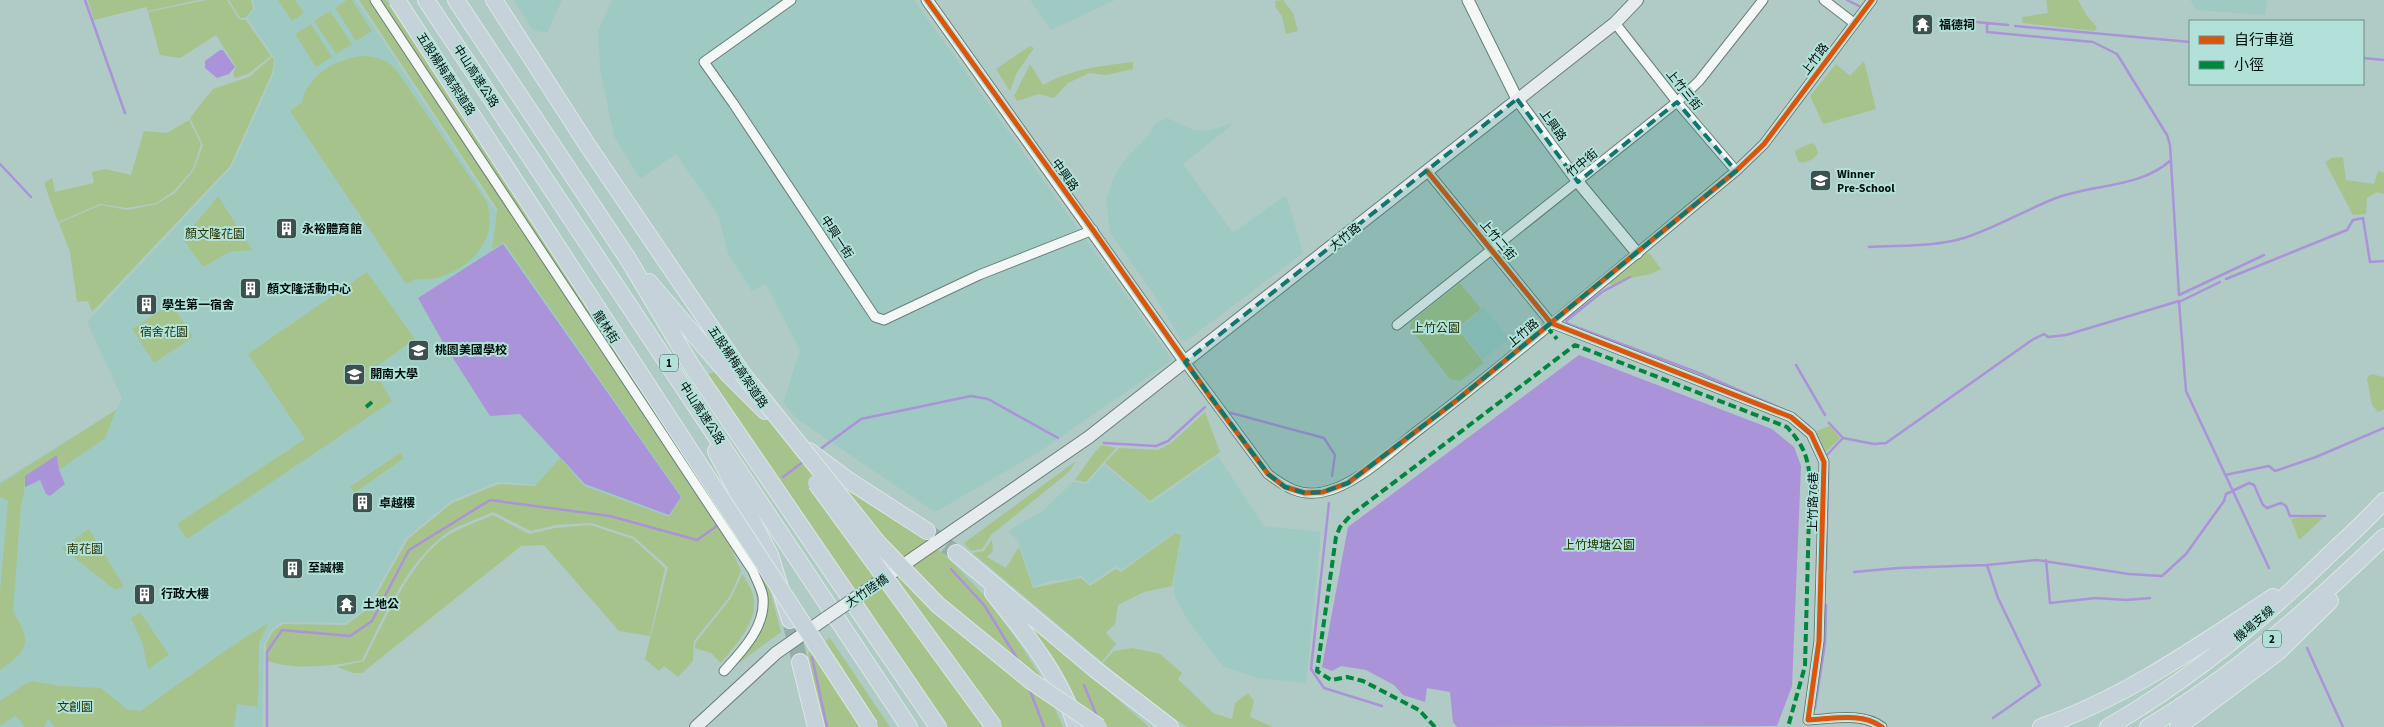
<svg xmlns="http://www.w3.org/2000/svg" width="2384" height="727" font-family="'Source Sans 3','Noto Sans TC',sans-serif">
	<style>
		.built { fill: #9fcac3 }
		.green { fill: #a7c38c }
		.water { fill: #aa93d8 }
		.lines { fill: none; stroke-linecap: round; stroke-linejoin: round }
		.stream { stroke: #aa93d8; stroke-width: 2.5 }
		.motorway-tunnel { stroke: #96aea9; stroke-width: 16; stroke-dasharray: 16 8; stroke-linecap: butt }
		.minor-casing { stroke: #6a7e7a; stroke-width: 11 }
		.tertiary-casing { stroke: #6a7e7a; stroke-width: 13 }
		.secondary-casing { stroke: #6a7e7a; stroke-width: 14 }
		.motorway-casing { stroke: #dbe7e5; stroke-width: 18 }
		.minor { stroke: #f3f7f6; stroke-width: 9 }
		.tertiary { stroke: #f3f7f6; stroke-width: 11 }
		.secondary { stroke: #e6eced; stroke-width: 12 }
		.motorway { stroke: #c5d2d9; stroke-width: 16 }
		.secondary-bridge-casing { stroke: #6a7e7a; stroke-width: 14; stroke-linecap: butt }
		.motorway-bridge-casing { stroke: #dbe7e5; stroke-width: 18; stroke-linecap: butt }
		.secondary-bridge { stroke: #e6eced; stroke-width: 12 }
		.motorway-bridge { stroke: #c5d2d9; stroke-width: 16 }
		.quiet { stroke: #00873e; stroke-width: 4; stroke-dasharray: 8 4; stroke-linecap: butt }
		.cycleway-casing { stroke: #b1e1d9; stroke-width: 8 }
		.cycleway { stroke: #dc550c; stroke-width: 5 }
		.marked { fill: #0f766e; fill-opacity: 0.2; stroke: #0f766e; stroke-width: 4; stroke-dasharray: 10 6; stroke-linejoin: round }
		.labels { text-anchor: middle; stroke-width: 4; stroke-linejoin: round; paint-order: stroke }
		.shield { fill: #b1e1d9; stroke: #364e4a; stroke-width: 1 }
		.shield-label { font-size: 11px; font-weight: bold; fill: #010f0d }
		.poi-label { font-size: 12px; font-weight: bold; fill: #010f0d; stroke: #b1e1d9; text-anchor: start }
		.street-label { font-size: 12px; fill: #010f0d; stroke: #b1e1d9 }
		.park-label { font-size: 12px; fill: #273302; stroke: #b1e1d9 }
	</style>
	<rect width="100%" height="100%" fill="#b0cac5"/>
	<path class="built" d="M253,0H356L686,498L671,521L534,485L498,482L451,501L406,538L367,607L345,623L281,622L272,629L264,644L262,727H0V482L116,410L122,398L87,322L232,167L274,73L275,58L247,18L255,9Z
		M514,0H562L547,33L533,30Z
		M612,0H914L1172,360L1039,452L935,512L797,419L783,403L800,350L766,284L752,291L728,254L718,214L676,154L640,179L614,136L600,68L598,31Z
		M1030,0H1115L1051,30Z
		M2190,0H2267L2265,15L2197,10Z
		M1167,118L1194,130L1208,131L1234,123L1183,164L1233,233L1286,195L1303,253L1186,341L1182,340L1153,293L1110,233L1106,201L1114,177L1124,161L1148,136L1155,124Z
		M1484,308L1509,339L1483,359L1459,328Z
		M1218,456L1264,526L1321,532L1306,683L1257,678L1223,666L1189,622L1176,599L1173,586L1181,533L1175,532L1121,570L1115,566L1090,584L1080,575L1073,579L1050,581L1033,587L1019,542L1008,531L1044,510L1073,482L1087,484L1104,465L1151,503Z"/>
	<path class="green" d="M88,0H198L148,11L146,7L94,20Z
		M206,0H227L239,19L246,20L271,56L248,74L235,78L233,73L236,67L216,35L180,58L160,55L148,12Z
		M229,0H251L253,9L245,18H240Z
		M278,0H295L304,13L292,21Z
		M347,0H352L372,31L356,41L335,8Z
		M359,0H386L720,512L714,520L724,533L741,571L730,596L694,641L693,661L678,677L664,666L659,671L645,659L668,567L634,537L591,523L556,525L531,531L493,512C478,519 457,525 444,535C405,565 384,617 362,660C336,666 291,671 266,660V644L273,631L283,624L346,625L369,608L408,539L452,503L499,484L535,486L560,458L584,486L669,517L682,497L504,242L492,249L497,209Z
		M1283,0L1293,13L1298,31L1286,34L1282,16L1276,8L1275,1Z
		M2046,0H2078L2087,16L2097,27L2095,31L2023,23L2022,17L2048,13Z
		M330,11L352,44L336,54L314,21Z
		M311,24L332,57L316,67L295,34Z
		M1030,46L1034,48L1016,74L1010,91L996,69Z
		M361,56C376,56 384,59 395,68L487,202C489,211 491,220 489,229C483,260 445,283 415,279L406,284L290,111L302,102C308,74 335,60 361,56Z
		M272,57L274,59L272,73L230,166L92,312L88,301L77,302L70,252L59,223L101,205L127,210L157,204L175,193L194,170L203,145L190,118L213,89L249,77Z
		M1864,61L1876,109L1823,124L1810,96L1836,64L1850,76Z
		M1133,62V69L1106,75L1089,73L1068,83L1054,98L1039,94L1017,101L1014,96L1030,64L1043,85C1071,69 1101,66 1133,62Z
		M189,120L201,144L193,169L174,191L156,203L127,208L100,204L58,222L44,183L52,178L55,192L94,183L92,172L105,169L131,175L144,131L167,133Z
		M1811,143L1815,145L1818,153C1815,159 1805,164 1799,162L1795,153L1796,150Z
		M2343,157L2346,180L2374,184L2378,171L2384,173V194L2377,192L2367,198L2366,214L2353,215L2325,162L2332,158Z
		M218,196L252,250L229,252L203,267L183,239Z
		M1645,253L1650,254L1661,269L1651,274L1631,278L1615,286L1607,283Z
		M367,272L415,339L373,369L392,401L187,539L177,524L305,439L248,354Z
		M1460,283L1481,309L1457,328L1484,363L1460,381L1450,379L1410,328L1411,322Z
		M171,303L193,337L154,363L132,329Z
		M714,372L758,412L854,482L947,557L983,594L1020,644L1042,679L1063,727H945L706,375Z
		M2371,374L2384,377V409L2378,412L2372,405L2367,378Z
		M116,410L105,438L59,470L58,458L25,476L24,493L21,504L13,611C32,643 29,649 0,670V591L8,501L0,497V484Z
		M1205,412L1220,452L1150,501L1105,463L1119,448L1158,450L1171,443Z
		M1830,426L1840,438L1826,452L1816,431Z
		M1102,445L1116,448L1086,482L1075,480L1094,453Z
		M400,453L404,458L354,493L350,487Z
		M1076,461L1069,472L991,535L982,549L971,551L964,543Z
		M493,515L529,534L555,528L590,525L633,539L665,568L650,636L619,631L544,545L521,546L362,673H353L337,667L364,661C383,624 412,558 447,536C461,527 478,522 493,515Z
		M2302,517L2323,518L2299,540L2291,519Z
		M743,523L764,568L781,632L728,671L724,666C734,653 747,640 754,625C768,596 739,556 727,530Z
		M89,529L124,586L115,590L62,548Z
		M1175,533L1181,534L1172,586L1144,592L1118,605L1115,624L1106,633L1116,644L1102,662L973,553L984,551L992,539L993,551L987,557L1006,568L1019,547L1033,588L1081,578L1090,586L1116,569L1121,572Z
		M742,574C746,580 751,588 753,595C760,620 735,645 721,663L711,653L695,648L696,642L731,598Z
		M140,612L169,655L148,669L142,642L131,618Z
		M1029,621L1149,727H1083L1063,676Z
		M268,623L259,643L258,707L237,704L234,727H55L48,719L44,727H24L21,721L15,716L0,726V701L25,684L32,681L61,686L101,688L127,709L140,711L229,648Z
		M830,638L890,727H823L808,653Z
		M1133,648L1160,654L1182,673L1178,679L1213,713L1232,719L1235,703L1248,693L1254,701L1250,717L1273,727H1187L1152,704L1103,663L1114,651Z"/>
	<path class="water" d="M220,50H223L235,67L229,74L217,78L205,68V61Z
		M503,244L681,497L669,515L585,484L520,414L490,416L444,344L418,298Z
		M1579,355L1772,429L1794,447L1801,466L1792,686L1777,726L1457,727L1453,722L1450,692L1427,688L1425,702L1403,695L1394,685L1366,670L1341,666L1332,671L1322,667L1348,527Z
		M57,455L59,470L65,484L50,496L46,494L40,480L25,487V476Z"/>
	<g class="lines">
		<path class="stream" d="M85,0L125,113
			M1847,0L1859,6
			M1954,20L2008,25
			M1987,23V32L2093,42L2117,54L2167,135L2170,145L2179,295L2264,255
			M2015,26L2190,42
			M2363,58L2384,60
			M0,164L31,197
			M1869,247C1900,245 1934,247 1964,238C1996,228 2025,210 2056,198C2092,184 2141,188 2171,160
			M1630,277L1602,292L1566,321L1568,324L1699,373L1787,411
			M2226,279L2347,230L2353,220L2363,218L2370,262L2384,261
			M2220,282L2179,302L2186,391L2269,568
			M1796,365L1825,415
			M1224,411L1324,438L1335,455L1332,476
			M1798,418L1809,426
			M1829,423L1843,438L1874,444L1886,443L2032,340L2044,334L2048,337L2066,335L2179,301
			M1816,434L1826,456L1843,438
			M1104,443L1156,446L1168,441L1205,407
			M819,450L861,419L971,396L988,399L1058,438
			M2225,475L2269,466L2275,471L2316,457L2384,428
			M783,477L804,461
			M1329,503L1311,669L1324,688L1382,706
			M2046,560L2050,603L2096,598L2127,600L2150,598
			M1987,565L1998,598L2040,685L1993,718
			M951,569L984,605L1018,660
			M1826,570L1828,474
			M1854,572L1898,568L1987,565L2037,560L2129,574L2162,576L2186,554L2224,501L2226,494L2249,483L2254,485L2263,505L2267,508L2281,503L2286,506L2290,516H2325
			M2307,648L2343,727
			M812,657L827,727
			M1084,685L1098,719
			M1029,688L1044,727
			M1815,708L1825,643L1826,605
			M267,727V652L282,630L350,636L372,621L409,550L490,500L610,516L697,540L728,518"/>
		<path class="motorway-tunnel" d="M927,531L956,553
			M790,620L800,662"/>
		<defs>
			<path id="minor" d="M375,0L753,571C756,579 762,589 763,597C766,627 742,651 724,671
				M791,0L704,62L733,103L875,317L884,320L979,275L1093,230
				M1824,0L1854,23
				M1615,23L1677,102L1736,171
				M1427,171L1551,323L1791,417L1811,434L1824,462L1819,641L1808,720C1832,719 1862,712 1882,727
				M1397,325L1677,102L1699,81L1763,0
				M1185,362L1268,474C1285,487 1301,497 1323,492C1357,485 1392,450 1420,429C1528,346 1632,257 1736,171L1764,144L1872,0"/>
			<path id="tertiary" d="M927,0L1185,362
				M1468,0L1517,99L1578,182L1637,253"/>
			<path id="secondary" d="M867,590L1089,437L1615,23L1637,0
				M696,727L776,653L826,618"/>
			<path id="motorway" d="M426,0L909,727
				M456,0L628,259L691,365L938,727
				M494,0L588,146L742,373
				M649,282L728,374L765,411
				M716,451L770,555L790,620
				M809,451L848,480L927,531
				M956,553L1096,670L1170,727
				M993,593C1025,633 1062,677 1076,727
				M800,662L816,727
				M2041,727C2125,698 2200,645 2273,597
				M2108,727C2191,679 2264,619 2332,552C2350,535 2368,519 2384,501
				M2148,727C2236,675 2311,607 2384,537
				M2178,727L2278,652L2330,601"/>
		</defs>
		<use href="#minor" class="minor-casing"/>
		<use href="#tertiary" class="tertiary-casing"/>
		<use href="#secondary" class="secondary-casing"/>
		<use href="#motorway" class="motorway-casing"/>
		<use href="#minor" class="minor"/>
		<use href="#tertiary" class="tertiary"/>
		<use href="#secondary" class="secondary"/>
		<use href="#motorway" class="motorway"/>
		<defs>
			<path id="secondary-bridge" d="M826,618L867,590"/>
			<path id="motorway-bridge" d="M397,0L870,727
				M742,373L878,543L938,605L1031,681L1099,727
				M816,483L994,727"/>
		</defs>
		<use href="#secondary-bridge" class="secondary-bridge-casing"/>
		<use href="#motorway-bridge" class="motorway-bridge-casing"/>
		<use href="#secondary-bridge" class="secondary-bridge"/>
		<use href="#motorway-bridge" class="motorway-bridge"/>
		<path class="quiet" d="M1547,327L1557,339
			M366,407L372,402
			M1435,727L1419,710L1363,681L1347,677L1331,680L1317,671L1336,537L1340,527L1351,515L1575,345L1787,427C1803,445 1807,454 1810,478L1805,666L1788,727"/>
		<defs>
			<path id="cycleway" d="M927,0L1093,230L1211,398L1268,474L1285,487L1305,493L1323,492L1348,483L1457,400L1736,171L1764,144L1872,0
				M1427,171L1551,323L1791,417L1811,434L1824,462L1819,641L1808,720C1832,719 1862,712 1882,727"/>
		</defs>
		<use href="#cycleway" class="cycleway-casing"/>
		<use href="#cycleway" class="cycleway"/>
	</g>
	<path class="marked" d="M1517,99L1578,182L1677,102L1736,171L1457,400L1348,483L1323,492L1305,493L1285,487L1268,474L1185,362Z"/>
	<defs>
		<symbol id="temple-square" viewBox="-11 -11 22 22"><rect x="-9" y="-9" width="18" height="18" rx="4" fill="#3e504d" stroke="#b1e1d9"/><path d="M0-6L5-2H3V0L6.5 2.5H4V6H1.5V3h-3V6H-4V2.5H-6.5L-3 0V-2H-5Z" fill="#fff"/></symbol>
		<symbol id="school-square" viewBox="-11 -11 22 22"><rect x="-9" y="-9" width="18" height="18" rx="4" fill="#3e504d" stroke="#b1e1d9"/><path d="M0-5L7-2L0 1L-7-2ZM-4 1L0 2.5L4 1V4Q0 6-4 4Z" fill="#fff"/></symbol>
		<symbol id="building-square" viewBox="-11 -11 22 22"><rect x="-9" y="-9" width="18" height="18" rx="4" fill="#3e504d" stroke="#b1e1d9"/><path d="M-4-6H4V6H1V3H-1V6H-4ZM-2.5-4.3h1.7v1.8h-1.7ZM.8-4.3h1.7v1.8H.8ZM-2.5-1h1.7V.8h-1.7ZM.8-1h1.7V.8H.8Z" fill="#fff"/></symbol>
		<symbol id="university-square" viewBox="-11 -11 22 22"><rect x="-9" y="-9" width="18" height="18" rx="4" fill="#3e504d" stroke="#b1e1d9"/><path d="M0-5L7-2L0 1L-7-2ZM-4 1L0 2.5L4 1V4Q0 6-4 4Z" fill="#fff"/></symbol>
	</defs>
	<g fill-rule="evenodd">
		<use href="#temple-square" x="1910" y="12" width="25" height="25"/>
		<use href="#school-square" x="1808" y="168" width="25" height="25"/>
		<use href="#building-square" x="274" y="216" width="25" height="25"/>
		<use href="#building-square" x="238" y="276" width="25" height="25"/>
		<use href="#building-square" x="134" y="292" width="25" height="25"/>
		<use href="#school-square" x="406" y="338" width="25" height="25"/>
		<use href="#university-square" x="342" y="362" width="25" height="25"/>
		<use href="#building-square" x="350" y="490" width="25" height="25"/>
		<use href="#building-square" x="280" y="556" width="25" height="25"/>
		<use href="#building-square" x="132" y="582" width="25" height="25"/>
		<use href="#temple-square" x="334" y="592" width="25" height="25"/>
	</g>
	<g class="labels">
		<g class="shield">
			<rect x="660" y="354.5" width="18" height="17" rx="4"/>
			<rect x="2263" y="630.5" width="18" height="17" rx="4"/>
		</g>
		<g class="shield-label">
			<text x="669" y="367">1</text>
			<text x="2272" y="643">2</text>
		</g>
		<g class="poi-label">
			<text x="1939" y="29">福德祠</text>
			<text x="1837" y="178">Winner<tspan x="1837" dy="14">Pre-School</tspan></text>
			<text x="302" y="233">永裕體育館</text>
			<text x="267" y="293">顏文隆活動中心</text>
			<text x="162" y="309">學生第一宿舍</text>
			<text x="435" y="354">桃園美國學校</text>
			<text x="370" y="378">開南大學</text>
			<text x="379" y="507">卓越樓</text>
			<text x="308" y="572">至誠樓</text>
			<text x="161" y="598">行政大樓</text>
			<text x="363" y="608">土地公</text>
		</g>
		<g class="street-label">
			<text transform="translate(1815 59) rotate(-53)" y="4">上竹路</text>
			<text transform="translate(446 74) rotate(57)" y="4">五股楊梅高架道路</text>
			<text transform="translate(476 76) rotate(57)" y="4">中山高速公路</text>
			<text transform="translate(1684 90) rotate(51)" y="4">上竹三街</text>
			<text transform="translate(1553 125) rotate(54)" y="4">上興路</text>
			<text transform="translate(1582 163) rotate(-39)" y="4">竹中街</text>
			<text transform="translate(1065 175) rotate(54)" y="4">中興路</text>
			<text transform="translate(837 237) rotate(57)" y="4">中興一街</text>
			<text transform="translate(1345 237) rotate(-39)" y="4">大竹路</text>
			<text transform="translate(1498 240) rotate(50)" y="4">上竹二街</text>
			<text transform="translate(606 327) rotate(57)" y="4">龍林街</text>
			<text transform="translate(1523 333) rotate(-40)" y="4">上竹路</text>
			<text transform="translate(738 367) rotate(56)" y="4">五股楊梅高架道路</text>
			<text transform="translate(702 413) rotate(57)" y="4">中山高速公路</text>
			<text transform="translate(1813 502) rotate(-89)" y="4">上竹路76巷</text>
			<text transform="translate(867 591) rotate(-34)" y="4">大竹陸橋</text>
			<text transform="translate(2254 624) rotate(-40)" y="4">機場支線</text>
		</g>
		<g class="park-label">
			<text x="215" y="238">顏文隆花園</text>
			<text x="1436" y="332">上竹公園</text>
			<text x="164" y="336">宿舍花園</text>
			<text x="1599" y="549">上竹埤塘公園</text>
			<text x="85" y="553">南花園</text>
			<text x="75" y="711">文創園</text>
		</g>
	</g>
	<rect x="2189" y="20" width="175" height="65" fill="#b1e1d9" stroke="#6b8d87"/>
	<rect x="2199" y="36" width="25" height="8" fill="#dc550c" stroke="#6b8d87"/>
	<text x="2234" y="45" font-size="15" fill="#010f0d">自行車道</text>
	<rect x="2199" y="61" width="25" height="8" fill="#00873e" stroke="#6b8d87"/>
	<text x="2234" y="70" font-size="15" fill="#010f0d">小徑</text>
</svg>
